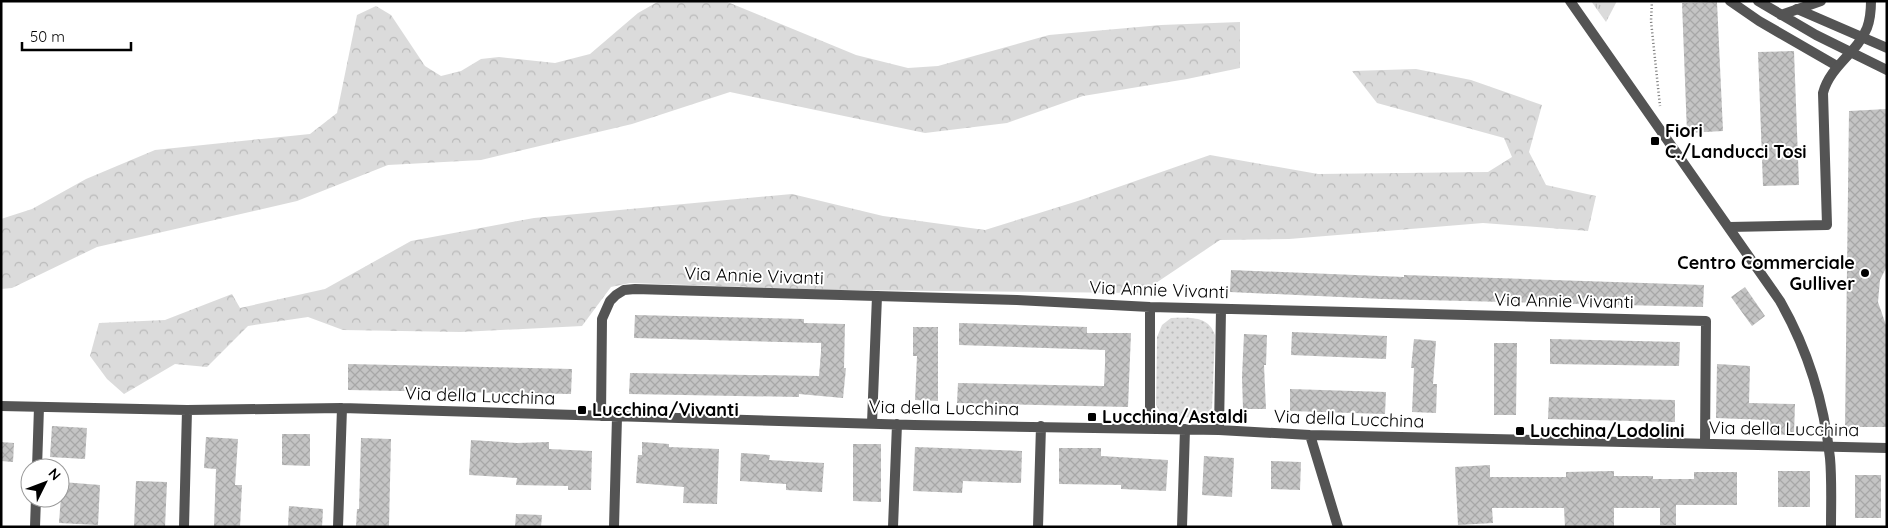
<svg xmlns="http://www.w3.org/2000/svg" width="1888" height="528" font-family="Quicksand,sans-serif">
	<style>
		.grass { fill: url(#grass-dots) }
		.forest { fill: url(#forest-crowns) }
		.park { fill: url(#park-tufts) }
		.building { fill: url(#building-cross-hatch) }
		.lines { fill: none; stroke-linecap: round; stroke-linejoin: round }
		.path { stroke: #767676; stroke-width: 2.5; stroke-dasharray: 1 2.5; stroke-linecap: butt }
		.pedestrian { stroke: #545454; stroke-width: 10 }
		.minor { stroke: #545454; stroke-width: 10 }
		.tertiary { stroke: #545454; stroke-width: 10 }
		.poi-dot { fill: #000; stroke: #fff; stroke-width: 2 }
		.labels { text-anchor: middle; stroke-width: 4; stroke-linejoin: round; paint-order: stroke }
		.poi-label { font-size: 18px; font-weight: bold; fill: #000; stroke: #fff; text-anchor: start }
		.street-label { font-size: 18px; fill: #000; stroke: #fff }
	</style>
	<defs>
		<pattern id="grass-dots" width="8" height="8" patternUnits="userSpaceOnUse" patternTransform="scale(1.25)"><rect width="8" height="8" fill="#dbdbdb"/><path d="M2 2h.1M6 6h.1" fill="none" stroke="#bababa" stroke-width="1.8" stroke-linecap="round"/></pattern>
		<pattern id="forest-crowns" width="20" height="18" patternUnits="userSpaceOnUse" patternTransform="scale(1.25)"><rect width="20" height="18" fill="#dbdbdb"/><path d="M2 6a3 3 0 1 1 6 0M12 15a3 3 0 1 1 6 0" fill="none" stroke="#bababa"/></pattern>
		<pattern id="park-tufts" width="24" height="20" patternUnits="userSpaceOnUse" patternTransform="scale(1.25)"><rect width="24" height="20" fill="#dbdbdb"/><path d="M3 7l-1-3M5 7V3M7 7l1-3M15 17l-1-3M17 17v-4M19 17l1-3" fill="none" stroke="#bababa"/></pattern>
		<pattern id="building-cross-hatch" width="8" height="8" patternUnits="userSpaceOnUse" patternTransform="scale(1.25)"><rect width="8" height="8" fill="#c4c4c4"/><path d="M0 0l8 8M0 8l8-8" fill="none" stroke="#a7a7a7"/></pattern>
	</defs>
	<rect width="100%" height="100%" fill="#fff"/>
	<path class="grass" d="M1171,318C1189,318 1208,315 1215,335L1212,408L1206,415L1199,418L1166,416L1160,412L1156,405L1157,337L1162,325Z"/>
	<path class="forest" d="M659,1H725L856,55L908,68L938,66L1049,35L1161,25L1240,22V68L1187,79L1083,96L1007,123L925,133L730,92L632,124L481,160L388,165L297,201L97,247L12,288L1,289V219L32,209L86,179L155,150L310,134L337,113L357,15L376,6L391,15L425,66L441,76L461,71L481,59L499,57L555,63L590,54L638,13Z
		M1416,69L1471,80L1542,105L1529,152L1546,185L1596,196L1588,231L1483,223L1289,239L1220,240L1141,293L835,290L630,283L611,287L582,326L461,332L343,330L308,317L248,326L207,367L175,364L124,394L107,379L90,356L99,323L165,320L232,294L240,308L325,289L411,241L534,218L792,194L883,216L985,230L1081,200L1210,155L1318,174L1488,172L1512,157L1504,138L1377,103L1352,71Z"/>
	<path class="park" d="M1591,1H1617L1606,22Z"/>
	<path class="building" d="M1717,2L1723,131L1687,133L1682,3Z
		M1794,51L1799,185L1763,186L1758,52Z
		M1887,109V266L1880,280L1878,302L1887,328V427H1845L1849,111Z
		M1231,270L1404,277V275L1704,285L1703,307L1383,299L1230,292Z
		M1745,287L1765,316L1752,326L1731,297Z
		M635,315L804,319V323L845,324L844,368H846L843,398L799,394V397L629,394L630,373L819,376L821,352V343L634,338Z
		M959,323L1087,327V333H1131L1128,407L957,403L958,383L1104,386L1105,364V350L959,345Z
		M913,327H938V401L915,400L917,356H913Z
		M1292,332L1387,336L1386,359L1291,355Z
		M1244,334L1267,335L1266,365H1264L1266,409H1243L1242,377Z
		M1414,339L1436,341L1433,384H1437L1436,413L1412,412L1414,368H1411Z
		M1550,339L1680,342L1679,366L1550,364Z
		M1494,343H1517L1516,415H1494Z
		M348,364L572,369L571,394L348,390Z
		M1717,364L1750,366L1749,403L1795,404L1794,435L1766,434V420L1716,418Z
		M1290,389L1386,392L1385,414L1290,411Z
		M1549,397L1675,400V422L1548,419Z
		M52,426L87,428L85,459L50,457Z
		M282,434H310V466L282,465Z
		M206,437L238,439L235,485H242L240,527H214L216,469L204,468Z
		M361,438L391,439L389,527H356L357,509H359Z
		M471,440L517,443L549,442V449L592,451L591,490H568V486L516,485L517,478L469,475Z
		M1,442L14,443L13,462L1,461Z
		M642,442L669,444V447L719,449L717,504L683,503L684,487L636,483L638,455H642Z
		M853,444H881V502L853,501Z
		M915,447L1022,451L1021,483L963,481L962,493L913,491Z
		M1059,448H1101V456L1168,460L1166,491L1121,489V485L1059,484Z
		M741,453L770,455L769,460L824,463L822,492L786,490V484L740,481Z
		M1204,456L1234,458L1232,497L1202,495Z
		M1271,461L1301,462L1300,490L1271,489Z
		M1490,465V477H1566V472L1614,471V476H1653V479H1694V472H1737V505H1676V525H1660V508H1614V527H1565L1564,508H1492L1493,523L1458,525L1455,467Z
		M1778,471H1810V507H1778Z
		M1855,475H1881V518H1855Z
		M136,481L167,482L165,527H134Z
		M62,482L100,485L98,525L59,523Z
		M289,506L323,509L322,527H288Z
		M516,514L542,515L541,527H515Z"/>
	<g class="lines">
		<path class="path" d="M1652,1L1651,21L1660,106"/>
		<path class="pedestrian" d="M1730,1L1759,21L1837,66
			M1797,9L1887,48
			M872,423L877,296"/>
		<path class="minor" d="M1758,1L1816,35L1887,70
			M1781,15L1821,1
			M1729,227L1827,225L1823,93C1830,66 1857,53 1867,28C1870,20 1871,10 1871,1
			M1,406L187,410L342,408L914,425L1219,430L1310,435L1887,448
			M601,416L602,319L610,301L616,295L624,290L635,289L1017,300L1150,307L1706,321L1705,443
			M1150,429V307
			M1219,430L1221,309
			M1310,435L1338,527
			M37,468L39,407
			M35,527L36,498
			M184,527L187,410
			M338,527L342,408
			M614,527L617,417
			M893,527L897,424
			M1038,527L1041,426
			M1182,527L1185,429"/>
		<path class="tertiary" d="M1570,1L1780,301C1808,350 1824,402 1830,458C1832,480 1831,504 1831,527"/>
	</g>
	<g class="poi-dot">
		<rect x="1650" y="136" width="10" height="10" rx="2.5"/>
		<circle cx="1865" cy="273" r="5"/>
		<rect x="577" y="405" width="10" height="10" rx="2.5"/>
		<rect x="1087" y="412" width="10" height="10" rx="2.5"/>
		<rect x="1515" y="426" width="10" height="10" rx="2.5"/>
	</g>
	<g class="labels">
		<g class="poi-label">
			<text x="1665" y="137">Fiori<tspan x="1665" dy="21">C./Landucci Tosi</tspan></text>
			<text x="1855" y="269" text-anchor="end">Centro Commerciale<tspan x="1855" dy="21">Gulliver</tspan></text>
			<text x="592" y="416">Lucchina/Vivanti</text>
			<text x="1102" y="423">Lucchina/Astaldi</text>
			<text x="1530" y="437">Lucchina/Lodolini</text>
		</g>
		<g class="street-label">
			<text transform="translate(754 276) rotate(2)" y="6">Via Annie Vivanti</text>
			<text transform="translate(1159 290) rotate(2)" y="6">Via Annie Vivanti</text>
			<text transform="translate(1564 301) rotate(1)" y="6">Via Annie Vivanti</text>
			<text transform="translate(480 396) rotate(2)" y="6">Via della Lucchina</text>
			<text transform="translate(944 408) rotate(1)" y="6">Via della Lucchina</text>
			<text transform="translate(1349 419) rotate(2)" y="6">Via della Lucchina</text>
			<text transform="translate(1784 429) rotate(1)" y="6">Via della Lucchina</text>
		</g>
	</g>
	<rect width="1888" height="528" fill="none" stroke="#000000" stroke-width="5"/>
	<g transform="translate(45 483) rotate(48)"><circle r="24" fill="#ffffff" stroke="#999999"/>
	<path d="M0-4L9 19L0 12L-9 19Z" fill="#000000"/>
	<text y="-8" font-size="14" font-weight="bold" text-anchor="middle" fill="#000000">N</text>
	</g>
	<path d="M22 42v8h109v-8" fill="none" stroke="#000000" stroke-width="2.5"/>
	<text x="30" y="42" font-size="15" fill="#000000" stroke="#ffffff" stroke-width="4" paint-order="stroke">50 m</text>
</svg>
